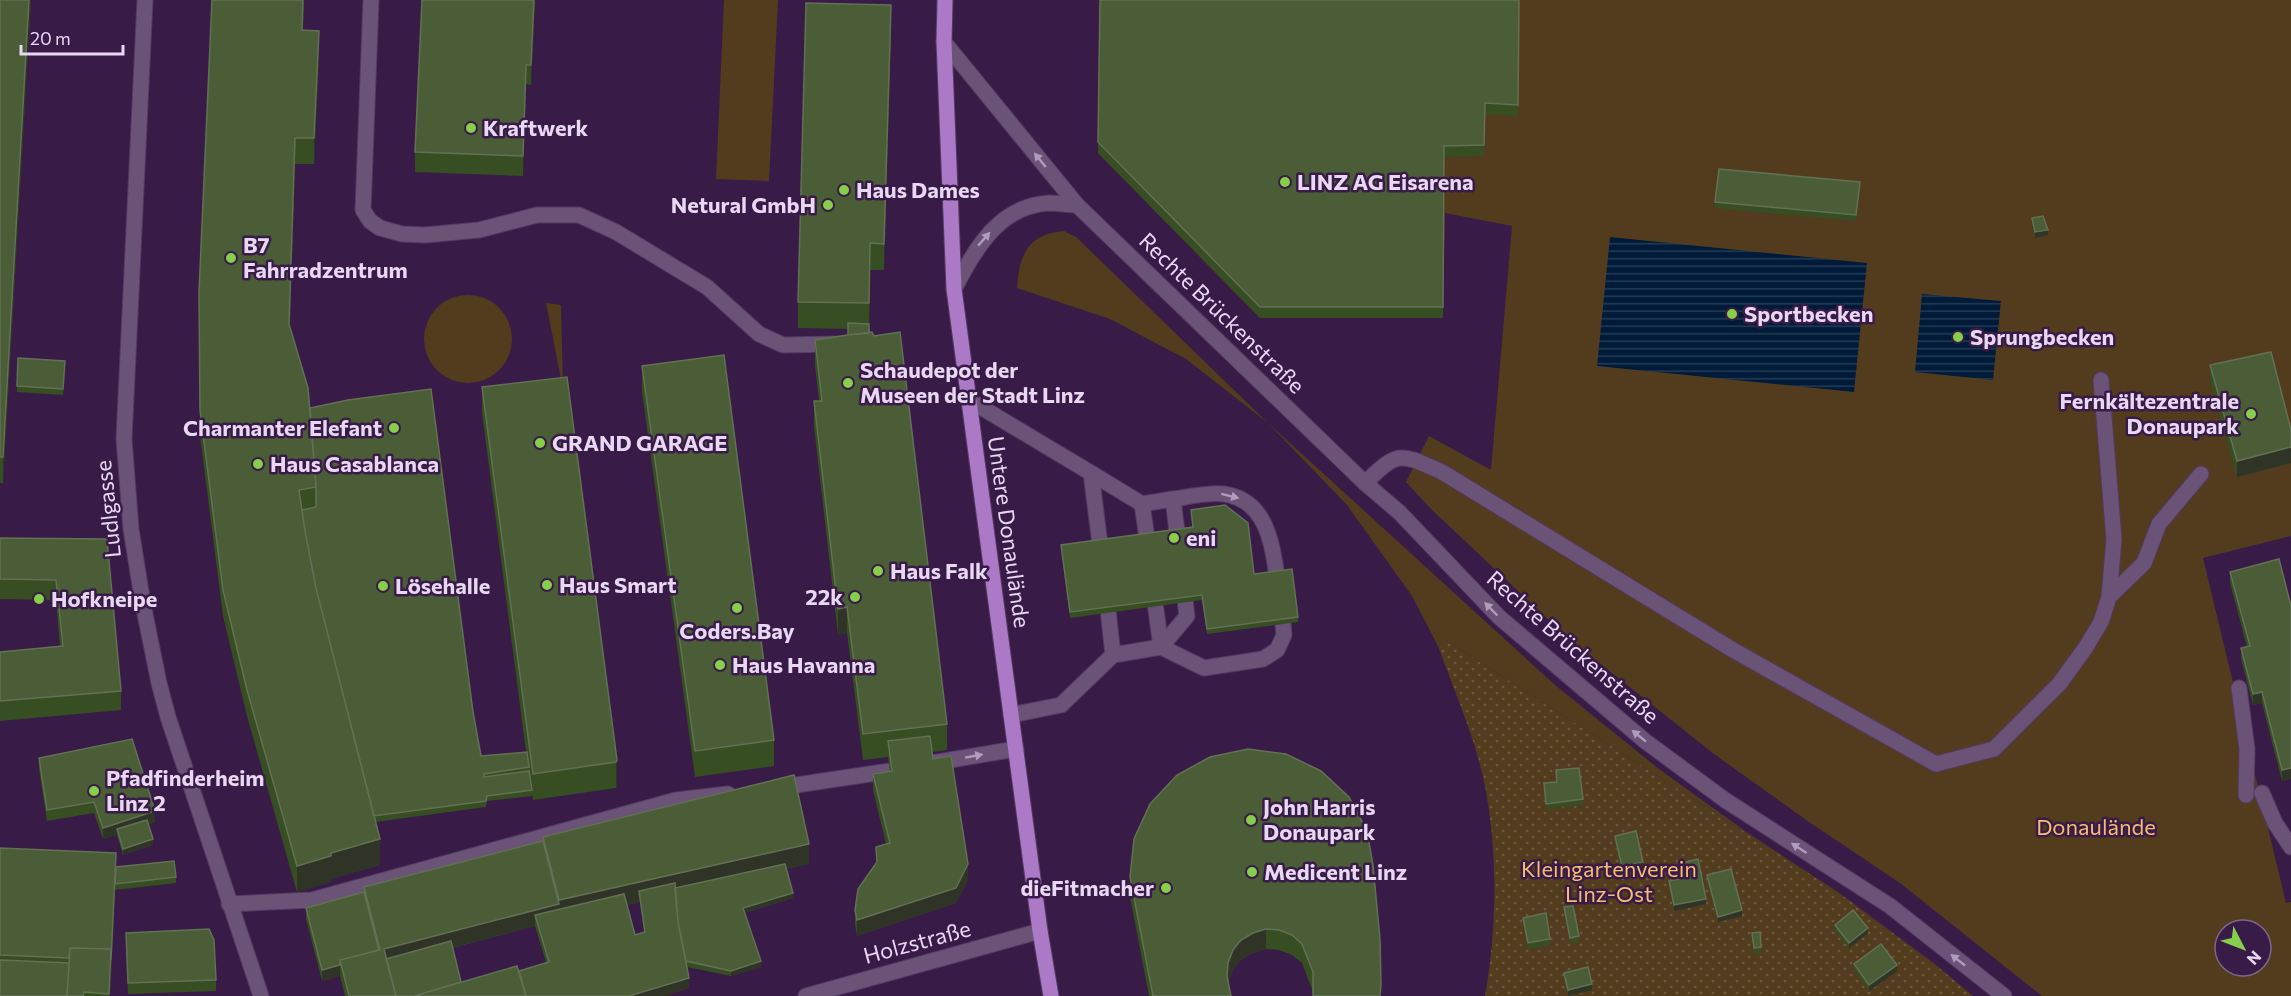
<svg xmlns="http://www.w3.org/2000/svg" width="2291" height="996" font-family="Commissioner,sans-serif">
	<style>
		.green { fill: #533c1e; fill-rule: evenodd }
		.garden { fill: url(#garden-dots) }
		.water { fill: url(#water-rules) }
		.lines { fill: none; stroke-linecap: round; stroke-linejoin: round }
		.lane-casing { stroke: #553963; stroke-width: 17 }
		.street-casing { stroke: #553963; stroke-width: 17 }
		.primary-casing { stroke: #553963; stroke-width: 17 }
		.lane { stroke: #6b5378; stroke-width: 15 }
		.street { stroke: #6b5378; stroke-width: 15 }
		.primary { stroke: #ab79c6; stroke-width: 15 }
		.wall { fill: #364e21; fill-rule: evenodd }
		.shaded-wall { fill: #2f3427 }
		.building { fill: #4a5d37; stroke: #637055; stroke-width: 1.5 }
		.oneway { fill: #b09cbc }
		.poi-dot { fill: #87cf4a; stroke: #391b47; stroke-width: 2 }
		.labels { text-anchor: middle; stroke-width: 5; stroke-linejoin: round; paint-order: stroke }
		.poi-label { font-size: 22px; font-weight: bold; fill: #e9d8f3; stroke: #391b47; text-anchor: start }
		.street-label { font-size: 22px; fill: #e9d8f3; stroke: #391b47 }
		.park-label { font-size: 22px; fill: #f6bc6f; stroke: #391b47 }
	</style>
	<defs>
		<pattern id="garden-dots" width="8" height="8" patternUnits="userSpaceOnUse" patternTransform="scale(1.5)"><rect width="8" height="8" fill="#533c1e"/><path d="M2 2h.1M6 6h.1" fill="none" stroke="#6c573f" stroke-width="1.8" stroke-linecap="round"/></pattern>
		<pattern id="water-rules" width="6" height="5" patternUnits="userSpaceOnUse" patternTransform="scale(1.5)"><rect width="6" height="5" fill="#001a39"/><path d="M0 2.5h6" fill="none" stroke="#253b56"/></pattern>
	</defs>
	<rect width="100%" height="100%" fill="#391b47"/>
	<path class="green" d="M724,0H778L769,181L716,179Z
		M1100,0H2291V536L2203,558L2286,903L2291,902V996H2042L1900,883L1809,822L1714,754L1568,638L1431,509L1406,482L1429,436L1491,470L1512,226L1445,213L1443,318H1260L1098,153ZM2225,930H2261V966H2225Z
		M1064,231L1076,237L1268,423L1555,685L1659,769L1745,831L1838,892L1444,639L1438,646L1412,596L1347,505L1268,423L1186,359L1110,319L1017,288C1019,255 1028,234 1064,231Z
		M424 339a44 44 0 1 1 88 0a44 44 0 1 1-88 0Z
		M546,303L561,305L563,389Z"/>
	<path class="garden" d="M1444,639L1838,892L1936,965L1973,996H1485C1497,928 1498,854 1485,786C1476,740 1454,690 1438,646Z"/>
	<path class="water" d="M1610,237L1867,263L1854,392L1597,366Z
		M1922,294L2001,301L1993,380L1915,372Z"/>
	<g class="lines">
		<defs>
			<path id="lane" d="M371,0L363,210L370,221L380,228L402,234L425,235L479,230L537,215H579L616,232L707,287L759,334L783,345L835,344
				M969,400L1091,473L1102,560
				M1091,473L1142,504L1149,552
				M1365,483C1399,450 1400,453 1442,472L1733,650L1936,764L1994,749L2060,683L2086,647L2101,622L2109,597L2114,539L2101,380
				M1173,499C1188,497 1208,492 1224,494C1266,500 1272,542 1277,577
				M1142,504L1173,499L1179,548
				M1183,584L1187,616L1161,647L1204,668L1263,659L1277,650L1284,635L1283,624
				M2109,597L2144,563L2159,524L2201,474
				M1113,655L1161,647L1153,588
				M2239,688L2247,749L2246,795
				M1011,715L1061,705L1113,655L1106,592
				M932,763L1016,749
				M776,788L890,771
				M2262,793L2275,823L2291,847
				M229,904L312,900L676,800L728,794"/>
			<path id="street" d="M145,0L124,439L131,529L143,604L159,683L168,717L261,996
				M944,42L1077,205L1365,483L1400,513L1499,617L1645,741L1725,800L1890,906L2004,996
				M954,289C975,250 998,206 1049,203C1058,203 1068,205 1077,205
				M806,996L1040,931"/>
			<path id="primary" d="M945,0L944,42L954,289L1040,931L1051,996"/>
		</defs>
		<use href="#lane" class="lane-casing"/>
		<use href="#street" class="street-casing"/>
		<use href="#primary" class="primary-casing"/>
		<use href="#lane" class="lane"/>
		<use href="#street" class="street"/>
		<use href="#primary" class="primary"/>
	</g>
	<path class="wall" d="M0,0H31L3,483H0Z
		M304,0L303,31L319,57L314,164H295L290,326L310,408L473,712L481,756L526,752L482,413V387L617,760V786L616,788L533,800L532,792V796L487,801L486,807L375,822L380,865L331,879V882L297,892L247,716L223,616L200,436L199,292Z
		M422,0H535L531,85L526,84L523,176L415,172V152Z
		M1100,0H1519L1518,116L1485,114L1484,156L1444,157L1443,318H1260L1098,153Z
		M891,31L884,270H870L869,333L947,724V750L932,752L933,759L968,880L956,903L857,936L855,925V910L876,863V847L886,844L873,790V774L890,772L888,757L863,760L847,633L838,635L814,427V401H819L815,366V340L848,335V329L798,328V302Z
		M1860,187L1856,221L1715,208V202Z
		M2032,218L2048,235L2035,238L2032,224Z
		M18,358L65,361L63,395L17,392Z
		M2210,365L2291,430V463L2237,477L2210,381Z
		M642,366L774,740V766L695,777L642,392Z
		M1191,510L1298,617V622L1207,634L1202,600L1070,618L1061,545L1193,527Z
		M0,538L107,539L121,691V710L0,721V652L60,646L56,600L0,599Z
		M2230,572L2291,606V779L2282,781L2262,703L2253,705L2241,659V648L2247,647L2230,583Z
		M1210,757L1381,996L1313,992L1302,963L1292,955L1279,950L1266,949L1253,953L1241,960L1233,970L1228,982L1231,996H1149L1130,897V877Z
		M39,758L155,822L148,825L153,845L123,855L117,835L103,839L94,813L47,821L39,769Z
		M1556,770L1583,799V805L1546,809L1544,783L1557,782Z
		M1615,836L1643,868L1622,873L1615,842Z
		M543,837L809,864L786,869L793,898L744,913L761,967L731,976L687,967L689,988L665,996H345L340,976L322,981L306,919V908L364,892V887L543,841ZM640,902L644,932L635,935L627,905ZM535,926L546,962L519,971L461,982L452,948Z
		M0,848L176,877V883L115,890L110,996H0Z
		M1686,862L1706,904L1674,911L1669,886V881L1688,877L1686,867Z
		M1707,875L1742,916L1718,922L1707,881Z
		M1564,907L1579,936V942L1570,943L1564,913Z
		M1523,918L1550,939V945L1528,949L1523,923Z
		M1835,925L1868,933L1849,948L1835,931Z
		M1752,933L1761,947V953L1754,954Z
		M126,944L216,980V991L128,994Z
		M1854,964L1897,971L1869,991L1854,969Z
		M1564,973L1592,990L1568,996L1564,979Z"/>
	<path class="shaded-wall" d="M29,0H31L3,483V457Z
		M303,0H304L302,57V30Z
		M534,0H535L531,85V65Z
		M891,5V31L884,270V244Z
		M319,31V57L314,164V138Z
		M526,65V84L523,176V156Z
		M295,138V164L289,350V324Z
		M2048,230V235L2035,238V232Z
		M2291,447V463L2237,477V461Z
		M847,607V633L838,635V609Z
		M2262,692V703L2253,705V694Z
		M617,760V786L616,788V762Z
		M2291,768V779L2282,781V770Z
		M155,811V822L118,834L117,829V835L103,839V828Z
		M153,839V845L123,855V849Z
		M380,839V865L331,879V882L297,892V866L331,853Z
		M809,844V864L675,894L639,891L640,902L559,920L535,915V926L385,965L384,949L559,904V900Z
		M116,853V868L111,975V960Z
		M1643,862V868L1622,873V867Z
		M968,864V880L956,903L857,936V920Z
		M793,893V898L743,913V908Z
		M1706,899V904L1674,911V905Z
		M1742,910V916L1718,922V917Z
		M1868,928V933L1849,948V943Z
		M1266,929V949L1253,953L1241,960L1233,970L1228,983L1227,976L1228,963L1233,950L1241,940L1253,933Z
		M111,949V975L110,996H109Z
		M761,961V967L731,976V971Z
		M340,965V976L322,981V970Z
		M1897,965V971L1869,991V985Z
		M689,978V988L665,996H629Z
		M1592,984V990L1568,996V990Z"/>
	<path class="building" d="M0,0H29L3,457H0Z
		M212,0H303L302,30L319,31L314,138H295L289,324L308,388L316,487L299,490L305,531L316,588L380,839L331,853V856L297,866L247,690L223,590L200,410L199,292Z
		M422,0H534L531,65H526L523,156L415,152Z
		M1100,0H1519L1518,105L1485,103L1484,145L1444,146L1443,307H1260L1098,142Z
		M806,3L891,5L884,244L870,243L869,303L798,302Z
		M1719,169L1860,182L1856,215L1715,202Z
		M2043,216L2048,230L2035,232L2032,218Z
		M848,323L869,324V333L848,335Z
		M872,332L874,336L900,332L947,724L863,734L847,607L838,609L814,401H822L815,340L848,335Z
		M2271,352L2291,430V447L2237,461L2210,365Z
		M724,355L774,740L695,751L642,366Z
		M18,358L65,361L63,389L17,386Z
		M567,377L617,760L616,762L533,774L482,387Z
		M431,389L473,712L481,756L527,752L529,767L484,774V777L529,771L532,790L487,796L486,801L374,816L316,588L305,531L302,510L316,507V487L310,408L348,400Z
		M1225,505L1248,523L1254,574L1292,569L1298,617L1207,629L1202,595L1070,612L1061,545L1193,527L1191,510Z
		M0,538L107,539L121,691L0,701V652L63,646L56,580L0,579Z
		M2279,559L2291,606V768L2282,770L2262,692L2253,694L2241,648L2250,646L2230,572Z
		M930,736L933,759L951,756L968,864L956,888L857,920L855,910L858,889L877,862L876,847L890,843L873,774L892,771L888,741Z
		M132,739L155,811L103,828L94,802L47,810L39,758Z
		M1248,749L1286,754L1321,771L1349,797L1367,831L1373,865L1380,939L1381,984L1380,996H1313V972L1302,944L1292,935L1279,930L1266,929L1253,933L1241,940L1233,950L1228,963L1227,976L1231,996H1153L1130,877L1134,839L1150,804L1177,775L1210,757Z
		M1579,768L1583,799L1546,804L1544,783L1557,782L1556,770Z
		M794,775L809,844L559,900L543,837Z
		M147,820L153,839L123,849L117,829Z
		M1636,831L1643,862L1622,867L1615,836Z
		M543,841L559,904L384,949L396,996H349L340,960L380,950L364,887Z
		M0,848L116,853L111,960V949L70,948L69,958L0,955Z
		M1698,859L1706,899L1674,905L1669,881L1689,877L1686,862Z
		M174,861L176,877L115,884L116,867Z
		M785,864L793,893L743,908L761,961L731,971L686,961L678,922L675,888Z
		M1731,869L1742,910L1718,917L1707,875Z
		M675,883L678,922L689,978L629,996H526L519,971L549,962L535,915L624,894L635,935L645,932L639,891Z
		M364,892L379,950L340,960V965L322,970L306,908Z
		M1573,906L1579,936L1570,938L1564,907Z
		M1853,910L1868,928L1849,943L1835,925Z
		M1546,913L1550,939L1528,943L1523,918Z
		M209,929L214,940L216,980L128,983L126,933Z
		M1760,932L1761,947L1754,948L1752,933Z
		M451,941L461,982L414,996H396L386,959Z
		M1881,944L1897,965L1869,985L1854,964Z
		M70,948L111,949L109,994L84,992L83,996H67Z
		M0,960L69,963L67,996H0Z
		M517,966L526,996H414Z
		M1588,967L1592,984L1568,990L1564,973Z"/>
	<defs><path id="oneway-solid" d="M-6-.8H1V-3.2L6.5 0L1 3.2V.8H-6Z" transform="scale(1.5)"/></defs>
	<g class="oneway">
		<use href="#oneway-solid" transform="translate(1040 160) rotate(-129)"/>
		<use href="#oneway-solid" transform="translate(984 239) rotate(-49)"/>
		<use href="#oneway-solid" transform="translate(1230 496) rotate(14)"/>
		<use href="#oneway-solid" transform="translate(1491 609) rotate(-134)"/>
		<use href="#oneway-solid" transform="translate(1639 736) rotate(-141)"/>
		<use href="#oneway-solid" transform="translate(974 756) rotate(-10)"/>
		<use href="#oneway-solid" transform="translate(1799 848) rotate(-147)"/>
		<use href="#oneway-solid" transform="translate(1958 960) rotate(-142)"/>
	</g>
	<g class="poi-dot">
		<circle cx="471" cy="128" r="6"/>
		<circle cx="1285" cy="182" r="6"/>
		<circle cx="844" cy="190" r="6"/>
		<circle cx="828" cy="205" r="6"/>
		<circle cx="231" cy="258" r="6"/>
		<circle cx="1732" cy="314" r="6"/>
		<circle cx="1958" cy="337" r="6"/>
		<circle cx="848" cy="383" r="6"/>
		<circle cx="2251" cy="414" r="6"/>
		<circle cx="394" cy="428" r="6"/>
		<circle cx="540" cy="443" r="6"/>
		<circle cx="258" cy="464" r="6"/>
		<circle cx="1174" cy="538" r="6"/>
		<circle cx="878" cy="571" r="6"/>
		<circle cx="547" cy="585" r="6"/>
		<circle cx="383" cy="586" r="6"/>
		<circle cx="855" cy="597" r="6"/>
		<circle cx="39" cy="599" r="6"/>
		<circle cx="737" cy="608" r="6"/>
		<circle cx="720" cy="665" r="6"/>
		<circle cx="94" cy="791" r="6"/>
		<circle cx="1251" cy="820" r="6"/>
		<circle cx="1252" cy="872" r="6"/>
		<circle cx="1166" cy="888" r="6"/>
	</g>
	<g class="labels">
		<g class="poi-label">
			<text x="483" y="136">Kraftwerk</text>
			<text x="1297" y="190">LINZ AG Eisarena</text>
			<text x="856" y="198">Haus Dames</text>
			<text x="816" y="213" text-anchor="end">Netural GmbH</text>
			<text x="243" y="253">B7<tspan x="243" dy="25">Fahrradzentrum</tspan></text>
			<text x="1744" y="322">Sportbecken</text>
			<text x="1970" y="345">Sprungbecken</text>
			<text x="860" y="378">Schaudepot der<tspan x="860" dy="25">Museen der Stadt Linz</tspan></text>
			<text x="2239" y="409" text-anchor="end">Fernkältezentrale<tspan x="2239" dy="25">Donaupark</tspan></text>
			<text x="382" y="436" text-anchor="end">Charmanter Elefant</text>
			<text x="552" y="451">GRAND GARAGE</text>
			<text x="270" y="472">Haus Casablanca</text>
			<text x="1186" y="546">eni</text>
			<text x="890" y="579">Haus Falk</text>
			<text x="559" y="593">Haus Smart</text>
			<text x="395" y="594">Lösehalle</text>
			<text x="843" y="605" text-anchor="end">22k</text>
			<text x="51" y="607">Hofkneipe</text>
			<text x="737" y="639" text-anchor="middle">Coders.Bay</text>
			<text x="732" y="673">Haus Havanna</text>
			<text x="106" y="786">Pfadfinderheim<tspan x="106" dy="25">Linz 2</tspan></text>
			<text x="1263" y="815">John Harris<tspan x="1263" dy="25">Donaupark</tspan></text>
			<text x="1264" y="880">Medicent Linz</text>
			<text x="1154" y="896" text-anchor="end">dieFitmacher</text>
		</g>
		<g class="street-label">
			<text transform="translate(1222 313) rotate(44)" y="8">Rechte Brückenstraße</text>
			<text transform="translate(108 509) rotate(-96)" y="8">Ludlgasse</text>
			<text transform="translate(1009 532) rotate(82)" y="8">Untere Donaulände</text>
			<text transform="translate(1573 647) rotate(41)" y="8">Rechte Brückenstraße</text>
			<text transform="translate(917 942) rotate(-15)" y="8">Holzstraße</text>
		</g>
		<g class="park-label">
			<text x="2096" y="835">Donaulände</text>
			<text x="1609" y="877">Kleingartenverein<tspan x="1609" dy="25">Linz-Ost</tspan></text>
		</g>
	</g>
	<g transform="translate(2243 948) rotate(132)"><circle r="28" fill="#391b47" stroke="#7f678c" stroke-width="1.5"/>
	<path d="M0-4.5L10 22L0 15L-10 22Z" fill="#87cf4a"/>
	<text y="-9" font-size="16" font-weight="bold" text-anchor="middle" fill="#e9d8f3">N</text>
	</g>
	<path d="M21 45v9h102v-9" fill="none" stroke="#e9d8f3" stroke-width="3"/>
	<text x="30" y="45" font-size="18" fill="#e9d8f3" stroke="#391b47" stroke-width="4.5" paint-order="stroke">20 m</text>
</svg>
